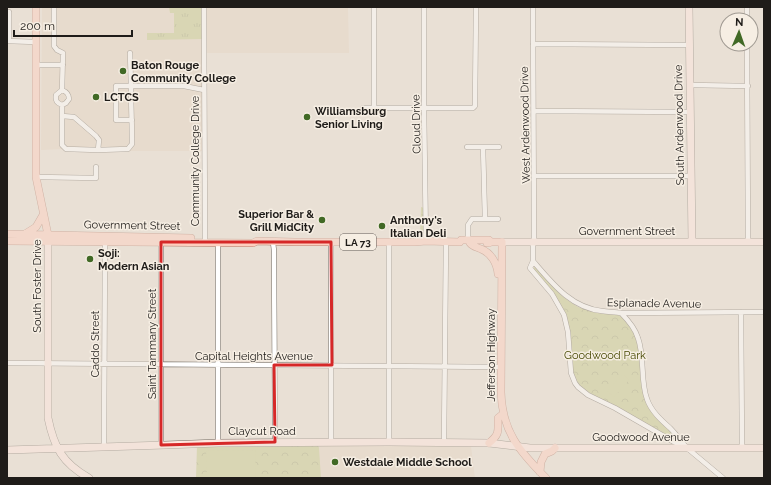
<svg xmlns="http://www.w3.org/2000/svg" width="771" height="485" font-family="Raleway,sans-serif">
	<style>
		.education { fill: #e5d5c3 }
		.grass { fill: url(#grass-tufts) }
		.park { fill: url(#park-crowns) }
		.pitch { fill: #c5c98c }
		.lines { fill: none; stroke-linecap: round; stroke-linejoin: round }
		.street-casing { stroke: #736c63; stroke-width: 5.5 }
		.secondary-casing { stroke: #736c63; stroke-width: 8 }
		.primary-casing { stroke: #b07b69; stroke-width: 8 }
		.street { stroke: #fff; stroke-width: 4.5 }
		.secondary { stroke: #ffe7df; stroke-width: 7 }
		.primary { stroke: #fecebf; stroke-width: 7 }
		.marked { fill: none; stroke: #d62828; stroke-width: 3; stroke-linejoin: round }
		.poi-dot { fill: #416925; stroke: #f6eee3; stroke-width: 1.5 }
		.labels { text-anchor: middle; stroke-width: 3; stroke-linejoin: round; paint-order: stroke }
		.shield { fill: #f6eee3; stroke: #605b56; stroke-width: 1 }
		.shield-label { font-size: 10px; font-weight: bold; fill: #1f1c19 }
		.poi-label { font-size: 11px; font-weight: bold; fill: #1f1c19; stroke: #f6eee3; text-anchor: start }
		.street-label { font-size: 11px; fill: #1f1c19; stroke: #f6eee3 }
		.park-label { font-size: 11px; fill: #464800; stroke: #f6eee3 }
	</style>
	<defs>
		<pattern id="grass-tufts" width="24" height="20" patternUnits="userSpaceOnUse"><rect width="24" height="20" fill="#c5c98c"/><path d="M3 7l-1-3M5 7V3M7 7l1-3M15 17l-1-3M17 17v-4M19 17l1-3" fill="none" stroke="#a9ac78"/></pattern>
		<pattern id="park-crowns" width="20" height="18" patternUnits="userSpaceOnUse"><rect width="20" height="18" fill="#c5c98c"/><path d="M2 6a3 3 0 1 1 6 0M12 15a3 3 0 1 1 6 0" fill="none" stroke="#a9ac78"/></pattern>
	</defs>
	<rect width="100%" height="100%" fill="#e9e0d6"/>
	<path class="education" d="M42,7H348L349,53H204V151H118L66,149L41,150Z
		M226,444L471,446L475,478H196Z"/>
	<path class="grass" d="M169,7H204V39L147,40V33H174V13H170Z
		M421,207L424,208V233L423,236L420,237Z"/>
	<path class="park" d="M535,267L561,295L569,301L578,307L588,310L597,313L618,315L622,317L633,329L639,348L645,399L654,416L677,438L678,442L589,393L578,384L573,374L567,318L533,268Z
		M197,445H318L319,448L321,478H196Z"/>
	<path class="pitch" d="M623,374L629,380L614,397L607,391Z
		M255,450L256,478H207L206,451Z"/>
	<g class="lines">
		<defs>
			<path id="street" d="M54,7V46L57,50L63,53L62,90
				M204,7L205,242
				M374,7V108
				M424,7V108L426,241
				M533,7L534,242
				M747,7V20
				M7,12H9V41
				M7,41L36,42
				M533,44L690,45
				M747,44L748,242
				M130,53L131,86H184L204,90
				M36,65H63
				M690,85L748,86
				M62,105V145L66,149L98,150L128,149L132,144C132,124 131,105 131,86H116V120H132
				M62,105L66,103L69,99C69,94 67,92 62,90
				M62,105C57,103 55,101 56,95L62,90
				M363,108H473L475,106L476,7
				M534,111L690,112
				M62,116L74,117L96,136L99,140L98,150
				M467,147H499
				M483,147L485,219
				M535,176H691
				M36,177L96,178V167
				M468,240V225L472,219H498
				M273,242L274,251L275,442
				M533,242V261C552,283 571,308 602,311C608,312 615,312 621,313L764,312
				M533,261L530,268L552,294L564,315L568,332L571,373L575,383L578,387L588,395L615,408L674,442L687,448L723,478
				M741,312L742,448
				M621,313C628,320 635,328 638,338C645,358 640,380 647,399C651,411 661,420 670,428C676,434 681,441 686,447
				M7,363L501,367
				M331,442V242
				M389,442V242
				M444,442L446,241
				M218,443V243
				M161,445V242
				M104,447L105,242"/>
			<path id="secondary" d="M689,7L692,242
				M48,241V418C54,447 62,463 89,478
				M502,242H764
				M7,450L165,445L218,443L389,442L489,443L530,448H764"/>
			<path id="primary" d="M36,7V177L48,235V240
				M7,234L191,238
				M25,234L36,227L43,215
				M7,241L253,243L257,241L295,242H415L426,241L460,242L461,240H489L491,242
				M470,243C473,247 477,247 481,249C491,253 497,263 498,274
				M487,243H489L491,242H502L501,392C502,431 519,451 546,478
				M489,443C500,434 498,431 498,418L503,414
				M540,472L541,462L545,454L552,451L555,448"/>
		</defs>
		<use href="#street" class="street-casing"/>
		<use href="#secondary" class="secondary-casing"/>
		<use href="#primary" class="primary-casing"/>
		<use href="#street" class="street"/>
		<use href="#secondary" class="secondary"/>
		<use href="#primary" class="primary"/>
	</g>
	<path d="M0 0H771V485H0ZM161,242H331L332,365H274L275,442L161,445Z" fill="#e9e0d6" fill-opacity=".55" fill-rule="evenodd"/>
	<path class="marked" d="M161,242H331L332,365H274L275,442L161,445Z"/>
	<g class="poi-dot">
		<circle cx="123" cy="71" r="4"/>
		<circle cx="96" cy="97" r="4"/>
		<circle cx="307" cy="117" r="4"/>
		<circle cx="322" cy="220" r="4"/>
		<circle cx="382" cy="226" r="4"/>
		<circle cx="90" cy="259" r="4"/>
		<circle cx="335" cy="462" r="4"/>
	</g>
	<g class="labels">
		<rect class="shield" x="340" y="234" width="36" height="16" rx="3"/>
		<g class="shield-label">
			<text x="358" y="246">LA 73</text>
		</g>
		<g class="poi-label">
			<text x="131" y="69">Baton Rouge<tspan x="131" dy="13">Community College</tspan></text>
			<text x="104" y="101">LCTCS</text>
			<text x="315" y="115">Williamsburg<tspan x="315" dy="13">Senior Living</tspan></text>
			<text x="314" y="218" text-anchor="end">Superior Bar &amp;<tspan x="314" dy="13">Grill MidCity</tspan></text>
			<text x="390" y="224">Anthony's<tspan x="390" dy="13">Italian Deli</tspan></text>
			<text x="98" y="257">Soji:<tspan x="98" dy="13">Modern Asian</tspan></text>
			<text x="343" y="466">Westdale Middle School</text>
		</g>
		<g class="street-label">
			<text transform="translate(416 124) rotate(-91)" y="4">Cloud Drive</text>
			<text transform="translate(525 125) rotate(-91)" y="4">West Ardenwood Drive</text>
			<text transform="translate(679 125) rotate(-91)" y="4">South Ardenwood Drive</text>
			<text transform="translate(195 161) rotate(-90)" y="4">Community College Drive</text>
			<text transform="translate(132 225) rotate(1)" y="4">Government Street</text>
			<text x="627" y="235">Government Street</text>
			<text transform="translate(37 286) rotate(-90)" y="4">South Foster Drive</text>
			<text transform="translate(654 303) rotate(1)" y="4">Esplanade Avenue</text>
			<text transform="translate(95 344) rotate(-90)" y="4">Caddo Street</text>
			<text transform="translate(152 344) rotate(-90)" y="4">Saint Tammany Street</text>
			<text transform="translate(491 355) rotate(-90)" y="4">Jefferson Highway</text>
			<text x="254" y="360">Capital Heights Avenue</text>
			<text x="262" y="435">Claycut Road</text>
			<text x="641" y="441">Goodwood Avenue</text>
		</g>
		<g class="park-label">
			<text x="605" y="359">Goodwood Park</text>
		</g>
	</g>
	<rect width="771" height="485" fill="none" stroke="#1f1c19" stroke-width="16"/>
	<g transform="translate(739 32) rotate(2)"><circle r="19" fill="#f6eee3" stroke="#a09a92"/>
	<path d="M0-3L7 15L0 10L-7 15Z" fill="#416925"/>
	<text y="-6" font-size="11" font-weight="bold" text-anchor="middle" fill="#1f1c19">N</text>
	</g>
	<path d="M14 30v6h118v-6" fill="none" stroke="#1f1c19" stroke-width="2"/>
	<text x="20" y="30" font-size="12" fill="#1f1c19" stroke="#f6eee3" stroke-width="3" paint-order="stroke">200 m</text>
</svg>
